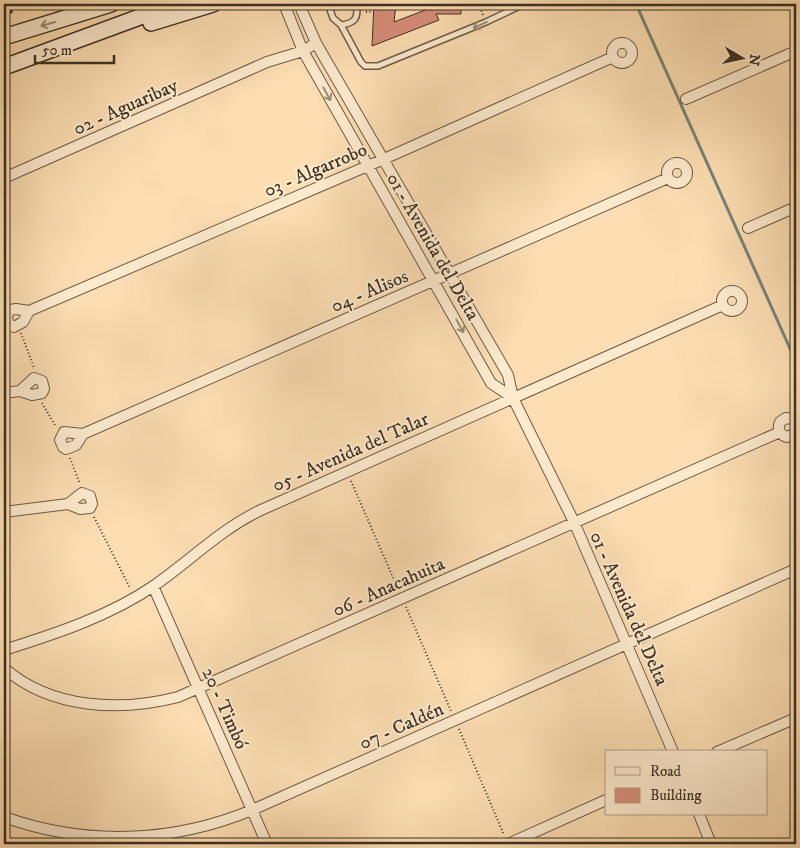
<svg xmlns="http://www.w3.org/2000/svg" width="800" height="848" font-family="'IM FELL DW Pica',serif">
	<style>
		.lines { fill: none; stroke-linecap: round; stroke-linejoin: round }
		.stream { stroke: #778476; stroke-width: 3 }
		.building { fill: #d78d79; stroke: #3b3024 }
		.service-casing { stroke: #6b5c48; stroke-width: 8 }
		.minor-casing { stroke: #6b5c48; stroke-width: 12 }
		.secondary-casing { stroke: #3b3024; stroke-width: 18 }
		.path { stroke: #3b3024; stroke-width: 2; stroke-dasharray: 1 2.5; stroke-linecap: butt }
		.service { stroke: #fdeacd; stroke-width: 5 }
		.minor { stroke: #fdeacd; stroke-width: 10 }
		.secondary { stroke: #fdeacd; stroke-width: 15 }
		.rail { stroke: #3b3024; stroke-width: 3; stroke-dasharray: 9 9; stroke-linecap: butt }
		.oneway { stroke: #9c8d78 }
		.labels { text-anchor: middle; stroke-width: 4; stroke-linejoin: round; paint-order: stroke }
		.street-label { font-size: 19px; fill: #3b3024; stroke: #fdeacd }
	</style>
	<rect width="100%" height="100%" fill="#fcdeb2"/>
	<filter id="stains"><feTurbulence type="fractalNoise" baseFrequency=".004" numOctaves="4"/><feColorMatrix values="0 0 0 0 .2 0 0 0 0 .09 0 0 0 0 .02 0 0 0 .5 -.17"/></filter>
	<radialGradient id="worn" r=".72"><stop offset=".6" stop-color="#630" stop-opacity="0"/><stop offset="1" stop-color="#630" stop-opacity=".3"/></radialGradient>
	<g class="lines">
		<path class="stream" d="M636,4L796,362"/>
	</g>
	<path class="building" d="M374,4H396L394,22L441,4H461V14H436L439,20L372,46Z"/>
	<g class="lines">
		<defs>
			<path id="service" d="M328,4L333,18L341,25L361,62L365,66H378L486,22L524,4
				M341,25C355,23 359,18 356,4"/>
			<path id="minor" d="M284,4L303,51L491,383L513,398
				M299,4L316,43L508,375L513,398L574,522L673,752
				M612 53a10 10 0 1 1 20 0a10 10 0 1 1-20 0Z
				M686,99L796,51
				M667 173a10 10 0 1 1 20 0a10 10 0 1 1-20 0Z
				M4,178L267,62L303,51L316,43
				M748,228L796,207
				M722 301a10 10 0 1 1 20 0a10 10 0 1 1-20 0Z
				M16,309L29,311L23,322L14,327L10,325L6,318L10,310Z
				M29,311L384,159L613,57
				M34,378L42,381L44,389L42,393L32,395L20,391Z
				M4,393L20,391
				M796,422L793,419L786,418L780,422C777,429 780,435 787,437L796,433
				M64,432L83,434L76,445L66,449L63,447L60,440Z
				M83,434L668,178
				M82,493L90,496L92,504L90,508L80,509L68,504Z
				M4,512L68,504
				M153,586L267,844
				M4,650C55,634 110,616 155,585C191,560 221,529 261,510L723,305
				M4,668C51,709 120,712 178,697L780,432
				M717,752L796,718
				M699,814L711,844
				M4,817C85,846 173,843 252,810L796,569
				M508,844L606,800"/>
			<path id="secondary" d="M151,23L213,4
				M4,37L111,4
				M4,67L175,4"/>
		</defs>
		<use href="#service" class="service-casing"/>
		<use href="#minor" class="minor-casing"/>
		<use href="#secondary" class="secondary-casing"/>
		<path class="path" d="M479,4L483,15
			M395,8L410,4
			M366,12H373
			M21,333L34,368
			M42,403L56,427
			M70,458L80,484
			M351,481L398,589
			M94,517L130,588
			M406,607L451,711
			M459,729L504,835"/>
		<use href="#service" class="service"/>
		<use href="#minor" class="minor"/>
		<use href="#secondary" class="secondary"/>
		<path class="rail" d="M4,14L35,4"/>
	</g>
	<defs><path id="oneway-shaft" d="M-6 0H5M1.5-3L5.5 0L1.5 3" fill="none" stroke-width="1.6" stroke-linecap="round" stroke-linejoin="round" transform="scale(1.25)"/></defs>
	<g class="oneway">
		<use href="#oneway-shaft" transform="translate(48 24) rotate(164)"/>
		<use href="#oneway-shaft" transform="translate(480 25) rotate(156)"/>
		<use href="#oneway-shaft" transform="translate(327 94) rotate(61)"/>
		<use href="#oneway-shaft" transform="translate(460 326) rotate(61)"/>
	</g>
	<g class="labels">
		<g class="street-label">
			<text transform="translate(125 106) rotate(-24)" y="7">02 - Aguaribay</text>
			<text transform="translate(315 169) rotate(-23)" y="7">03 - Algarrobo</text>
			<text transform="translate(434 246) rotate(60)" y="7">01 - Avenida del Delta</text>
			<text transform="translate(369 290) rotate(-23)" y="7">04 - Alisos</text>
			<text transform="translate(350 451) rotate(-24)" y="7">05 - Avenida del Talar</text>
			<text transform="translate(388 586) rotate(-24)" y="7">06 - Anacahuita</text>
			<text transform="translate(630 608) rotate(66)" y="7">01 - Avenida del Delta</text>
			<text transform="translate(226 708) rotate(66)" y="7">20 - Timbó</text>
			<text transform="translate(401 725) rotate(-24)" y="7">07 - Caldén</text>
		</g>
	</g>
	<rect width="800" height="848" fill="none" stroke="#fcdeb2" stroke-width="20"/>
	<rect x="5" y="5" width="790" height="838" fill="none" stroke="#3b3024" stroke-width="2.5"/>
	<rect x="10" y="10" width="780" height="828" fill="none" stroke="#3b3024"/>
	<rect x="605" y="750" width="162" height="65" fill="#fdeacd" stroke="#afa089"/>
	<rect x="615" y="767" width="25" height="8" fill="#fdeacd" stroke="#afa089"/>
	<text x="650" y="776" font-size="15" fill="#3b3024">Road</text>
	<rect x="615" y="788" width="25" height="15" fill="#d78d79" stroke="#afa089"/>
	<text x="650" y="800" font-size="15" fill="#3b3024">Building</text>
	<g transform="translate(742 58) rotate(99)" stroke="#fdeacd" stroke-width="4" paint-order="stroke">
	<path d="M0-4L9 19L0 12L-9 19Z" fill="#3b3024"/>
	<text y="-8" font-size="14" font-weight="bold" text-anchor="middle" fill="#3b3024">N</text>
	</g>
	<path d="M35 55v8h79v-8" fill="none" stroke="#3b3024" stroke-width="2.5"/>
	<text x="42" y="55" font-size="15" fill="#3b3024" stroke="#fdeacd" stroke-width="4" paint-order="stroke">50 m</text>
	<rect width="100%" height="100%" filter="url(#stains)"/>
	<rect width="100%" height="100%" fill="url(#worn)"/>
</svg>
